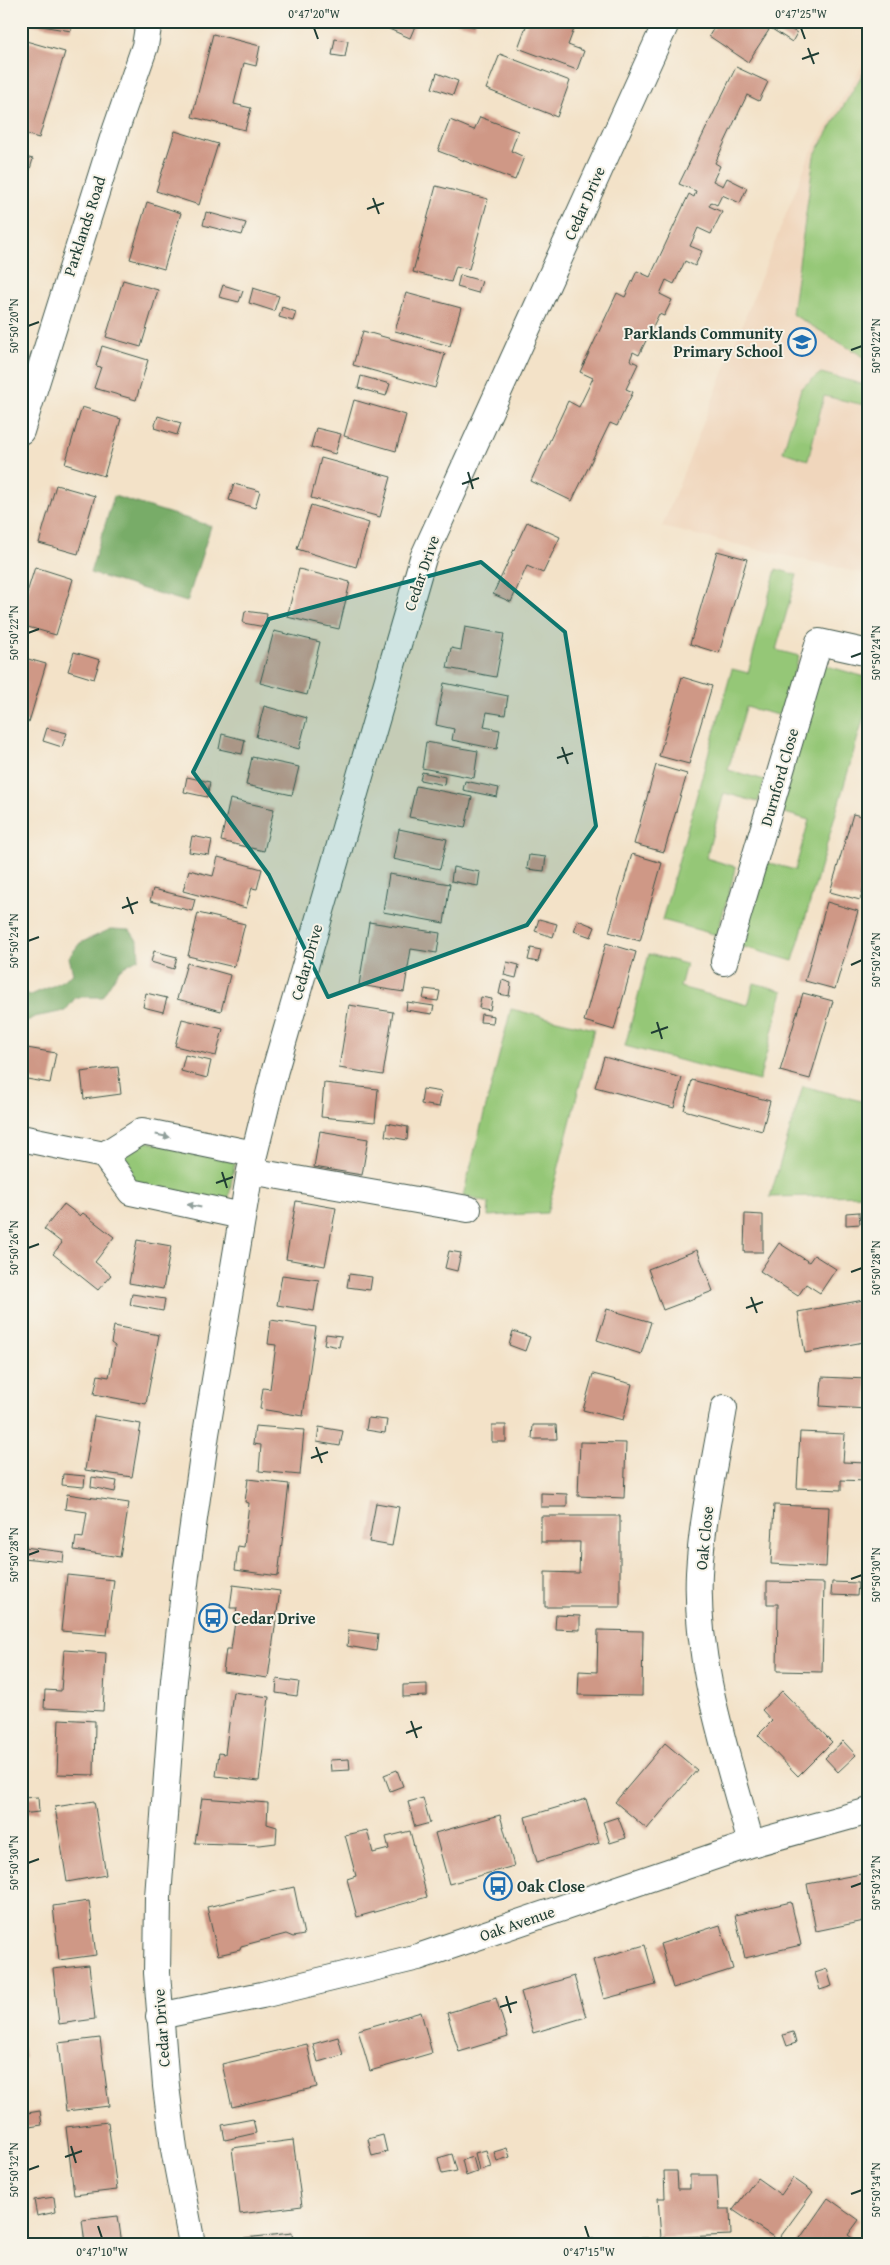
<svg xmlns="http://www.w3.org/2000/svg" width="890" height="2265" font-family="'Gentium Book Plus',serif">
	<style>
		.built { fill: #f0d6bc }
		.green { fill: #95c777; stroke: #5a8256 }
		.forest { fill: #78ac68; stroke: #4c744e }
		.building { fill: #cf9886 }
		.lines { fill: none; stroke-linecap: round; stroke-linejoin: round }
		.street-casing { stroke: #3f564a; stroke-width: 28 }
		.street { stroke: #fff; stroke-width: 26 }
		.oneway { fill: #8f9e9a }
		.marked { fill: #0f766e; fill-opacity: 0.2; stroke: #0f766e; stroke-width: 4; stroke-linejoin: round }
		.ticks { fill: none; stroke: #1f3d34; stroke-width: 2 }
		.labels { text-anchor: middle; stroke-width: 4; stroke-linejoin: round; paint-order: stroke }
		.street-label { font-size: 16px; fill: #1f3d34; stroke: #f7f3e8 }
		.poi-label { font-size: 16px; font-weight: bold; fill: #1f3d34; stroke: #f7f3e8; text-anchor: start }
		.neatline { fill: none; stroke: #1f3d34; stroke-width: 2 }
		.ticks-label { font-size: 12px; text-anchor: middle; fill: #1f3d34 }
	</style>
	<rect width="100%" height="100%" fill="#f7f3e8"/>
	<filter id="ink" filterUnits="userSpaceOnUse"><feTurbulence type="fractalNoise" baseFrequency=".02" numOctaves="2"/><feDisplacementMap in="SourceGraphic" scale="10" xChannelSelector="R" yChannelSelector="G"/><feConvolveMatrix kernelMatrix="1 2 1 2 8 2 1 2 1" color-interpolation-filters="sRGB"/></filter>
	<filter id="wash" filterUnits="userSpaceOnUse"><feTurbulence type="fractalNoise" baseFrequency=".0096" numOctaves="4" result="noise"/><feDisplacementMap in="SourceGraphic" scale="20" xChannelSelector="R" yChannelSelector="G"/><feGaussianBlur stdDeviation="1.12" result="paint"/><feColorMatrix in="noise" values="0 0 0 0 0 0 0 0 0 0 0 0 0 0 0 0 0 1.4 0 .05"/><feComposite in="paint" operator="in"/></filter>
	<g filter="url(#wash)">
		<rect width="100%" height="100%" fill="#f3e2c8"/>
		<path class="built" d="M869,54V575L662,527L809,156Z"/>
		<path class="green" d="M869,63V360L792,314L814,156Z
			M821,373L869,386V406L824,396L808,460L783,452L801,388Z
			M776,569L797,575L776,650L799,656L782,716L746,707L728,770L765,780L758,802L724,793L706,858L736,867L717,935L662,920L732,669L748,673Z
			M820,664L869,678V699L793,961L737,945L762,861L795,870L809,820L778,811Z
			M649,954L686,964L680,987L748,1005L754,983L783,991L759,1081L625,1046Z
			M511,1009L594,1029L547,1213L488,1216L489,1203L463,1196Z
			M803,1086L865,1102L869,1087V1195L770,1197Z
			M144,1141L235,1161L228,1203L136,1184L116,1159Z"/>
		<path class="forest" d="M114,496L211,526L187,602L90,573Z
			M111,929L130,930L138,942L139,958L120,969L102,997H76L65,1011L34,1017L21,1025V986L28,996L55,985L73,974L69,957L80,943Z"/>
		<g id="blocks">
			<path class="building" d="M31,21H72L71,31L30,24Z
				M393,21H410L416,24L410,38L389,29Z
				M450,21H476L475,27Z
				M528,21H577L568,45L584,51L577,70L518,48Z
				M718,21H755L769,30L748,62L709,36Z
				M777,21L797,33L792,42L772,29Z
				M213,34L260,46L256,66L244,63L234,104L251,108L245,130L192,117Z
				M335,39L348,41L345,57L332,55Z
				M26,41L65,52L39,138L21,133V55Z
				M500,54L570,81L557,117L486,89Z
				M736,67L768,82L759,101L747,95L715,163L720,166L713,181L723,186L727,178L747,188L740,203L722,195L717,205L711,202L709,206L722,212L711,234L698,228L690,246L702,251L695,266L685,261L674,284L666,280L660,294L672,300L664,316L659,314L639,355L633,352L630,360L638,364L626,389L633,392L617,426L610,423L572,501L531,481L568,401L579,407L593,378L580,372L617,293L625,297L637,271L650,277L689,194L694,197L696,191L679,184Z
				M437,73L458,81L453,95L432,88Z
				M480,117L518,131L511,151L524,157L515,180L438,151L450,120L474,130Z
				M175,131L218,144L199,205L156,191Z
				M21,156L33,159L22,196H21Z
				M436,186L488,199L469,269L456,266L451,282L413,272Z
				M147,202L181,213L164,269L130,259Z
				M206,212L246,223L242,235L203,225Z
				M460,275L482,281L478,293L457,287Z
				M123,280L158,290L141,347L106,337Z
				M223,285L243,291L239,302L219,297Z
				M253,288L279,296L274,311L249,303Z
				M406,293L461,308L450,346L395,331Z
				M282,307L296,312L293,321L279,317Z
				M363,331L445,354L435,388L353,365Z
				M102,346L148,360L136,400L94,388L101,367L96,366Z
				M361,376L390,384L386,396L358,388Z
				M354,400L406,415L396,451L344,436Z
				M82,407L121,419L104,476L65,464Z
				M158,416L181,423L177,435L154,428Z
				M316,428L341,434L335,454L311,447Z
				M321,458L391,477L380,517L311,498Z
				M234,484L260,491L255,508L229,500Z
				M56,485L95,496L78,554L39,543Z
				M311,505L369,523L356,567L297,549Z
				M527,522L560,537L543,573L527,566L511,602L493,594Z
				M717,551L747,559L719,653L690,644Z
				M35,567L73,579L56,635L21,625V612Z
				M299,569L350,582L339,629L287,617Z
				M245,611L267,614L265,627L243,623Z
				M465,627L504,634L496,677L447,668L451,648L461,650Z
				M274,631L320,642L307,695L260,683Z
				M74,652L100,660L94,679L68,671Z
				M21,657L46,664L29,722L21,719Z
				M682,677L712,686L689,764L659,756Z
				M444,683L508,696L505,715L487,712L484,727L500,730L497,749L452,740L454,729L436,725Z
				M264,706L307,718L299,749L256,737Z
				M47,728L67,733L62,747L43,741Z
				M222,734L245,740L242,754L219,749Z
				M426,742L478,751L474,778L422,768Z
				M252,757L299,767L292,795L246,785Z
				M656,765L687,774L664,852L634,844Z
				M422,772L445,777L444,785L420,780Z
				M187,777L210,782L207,797L184,792Z
				M465,781L499,788L497,797L463,790Z
				M416,786L472,797L465,828L409,817Z
				M230,799L274,809L264,851L221,841Z
				M853,814L869,818V870L860,900L830,892Z
				M399,829L447,839L440,869L393,859Z
				M192,836L212,840L209,855L189,852Z
				M632,854L662,863L640,941L609,932Z
				M529,855L546,857L544,871L527,869Z
				M218,857L262,869L257,889L252,888L246,908L183,891L189,870L213,876Z
				M453,867L480,872L478,886L451,881Z
				M389,874L450,884L444,923L383,912Z
				M153,889L195,899L192,911L150,901Z
				M827,902L858,911L835,989L805,981Z
				M198,913L245,924L234,967L188,956Z
				M539,919L557,924L553,937L535,931Z
				M578,920L595,927L591,937L574,931Z
				M369,922L440,933L437,953L411,949L404,992L359,985Z
				M606,943L636,952L614,1030L584,1021Z
				M531,948L541,950L538,962L528,960Z
				M154,951L177,957L174,969L151,962Z
				M507,962L519,965L516,978L504,975Z
				M187,963L230,975L221,1011L177,999Z
				M502,980L511,983L509,996L499,994Z
				M425,989L440,991L438,1001L423,999Z
				M146,993L167,998L163,1012L143,1007Z
				M803,993L833,1001L810,1079L780,1071Z
				M481,997L492,999L490,1010L479,1008Z
				M407,1002L434,1006L432,1014L406,1010Z
				M349,1005L393,1012L383,1075L339,1068Z
				M481,1014L494,1016L493,1023L480,1022Z
				M182,1019L223,1029L216,1056L175,1046Z
				M21,1047L56,1053L50,1083L21,1078Z
				M185,1055L211,1061L207,1078L181,1071Z
				M604,1057L682,1078L674,1108L595,1087Z
				M118,1067L121,1094L84,1099L81,1072Z
				M692,1080L770,1101L762,1131L684,1110Z
				M324,1083L378,1089L375,1122L321,1117Z
				M423,1089L442,1092L439,1107L421,1104Z
				M387,1123L408,1127L407,1140L385,1136Z
				M320,1131L368,1139L362,1175L314,1167Z
				M296,1201L336,1208L325,1266L286,1259Z
				M64,1204L80,1216L83,1213L114,1237L95,1262L111,1275L98,1290L53,1254L62,1243L44,1229Z
				M859,1212L860,1224L846,1225V1213Z
				M745,1214L763,1215V1252H744Z
				M137,1240L171,1246L163,1289L129,1283Z
				M779,1243L809,1262L814,1255L836,1269L820,1293L806,1284L798,1296L760,1271Z
				M697,1250L713,1291L663,1310L648,1269Z
				M449,1251L461,1253L457,1271L445,1268Z
				M349,1274L372,1277L370,1290L347,1287Z
				M282,1275L319,1280L314,1311L277,1305Z
				M132,1294L165,1299L163,1311L130,1305Z
				M869,1299V1341L805,1353L798,1312Z
				M607,1309L651,1322L641,1354L597,1340Z
				M271,1320L316,1327L303,1416L260,1409L263,1388L270,1389L276,1345L268,1344Z
				M114,1326L159,1335L146,1404L94,1394L98,1375L109,1377L115,1346L111,1343Z
				M513,1331L530,1337L525,1351L509,1345Z
				M326,1334L341,1336L339,1347L324,1344Z
				M593,1374L632,1384L623,1420L583,1410Z
				M822,1377L867,1379L866,1409L820,1406Z
				M94,1416L141,1424L132,1477L85,1470Z
				M368,1418L387,1420L385,1433L366,1430Z
				M492,1425H506V1442H492Z
				M533,1425H556L557,1439H532Z
				M255,1426L304,1430L300,1475L259,1471L261,1445L253,1444Z
				M319,1427L343,1431L340,1446L317,1442Z
				M800,1432L845,1434L843,1462L866,1463L865,1481L841,1480V1490L797,1488Z
				M580,1442L626,1443L624,1498L578,1496Z
				M63,1474L85,1476L84,1487L62,1485Z
				M92,1477L117,1481L115,1492L91,1487Z
				M248,1479L289,1484L278,1576L235,1570L238,1546L244,1547L249,1503L245,1502Z
				M541,1493L567,1494V1507H541Z
				M67,1494L129,1503L120,1557L74,1550L76,1537L83,1538L87,1512L65,1509Z
				M376,1503L399,1507L392,1546L369,1542Z
				M774,1505L829,1507L826,1567L771,1564Z
				M541,1516H620V1607H545V1572L579,1573L580,1542H541Z
				M24,1547L64,1552L63,1562L22,1558Z
				M67,1575L114,1580L107,1635L61,1631Z
				M767,1582L824,1583L822,1672L777,1671L778,1604H767Z
				M832,1582L858,1583L857,1596L831,1595Z
				M233,1585L280,1591L268,1678L223,1672L226,1649H231L237,1608H230Z
				M556,1615L580,1616V1630L555,1629Z
				M349,1630L378,1634L376,1651L347,1646Z
				M598,1630L643,1631L642,1696L578,1695L579,1671L597,1672Z
				M64,1650L106,1653L103,1711L44,1708L45,1690L61,1691Z
				M277,1679L299,1682L297,1696L276,1693Z
				M427,1684V1696L403,1697V1685Z
				M782,1691L832,1742L798,1776L758,1735L772,1721L762,1710Z
				M233,1692L269,1697L259,1781L216,1776L219,1753L225,1754Z
				M59,1719L95,1721L94,1775L57,1774Z
				M843,1741L856,1755L838,1772L825,1758Z
				M665,1743L697,1770L647,1829L615,1802Z
				M349,1759L350,1770L331,1771L330,1760Z
				M397,1770L403,1786L390,1791L384,1775Z
				M38,1797L39,1812L21,1814V1798Z
				M202,1798L268,1803L267,1824L277,1827L276,1843L260,1845L195,1843Z
				M423,1798L430,1823L415,1827L408,1802Z
				M586,1799L599,1843L537,1862L525,1817Z
				M94,1801L106,1875L67,1882L55,1807Z
				M500,1815L514,1866L449,1884L435,1833Z
				M618,1817L626,1838L610,1843L603,1822Z
				M367,1830L373,1853L389,1849L386,1837L410,1831L427,1897L357,1917L347,1879L356,1876L345,1835Z
				M861,1874L869,1920L816,1931L807,1884Z
				M294,1887L304,1935L293,1937L286,1934L241,1946L240,1950L218,1955L207,1907Z
				M89,1901L96,1955L59,1960L53,1906Z
				M791,1902L801,1945L745,1958L735,1915Z
				M720,1925L733,1969L673,1988L660,1944Z
				M645,1945L656,1985L604,1999L593,1960Z
				M89,1965L95,2019L59,2024L53,1969Z
				M827,1969L832,1986L820,1990L815,1973Z
				M574,1976L586,2017L533,2033L521,1992Z
				M496,1998L508,2037L459,2052L447,2013Z
				M421,2012L432,2053L370,2071L358,2030Z
				M793,2032L796,2043L787,2046L783,2035Z
				M338,2037L343,2055L318,2062L313,2044Z
				M100,2038L109,2106L66,2111L58,2043Z
				M307,2044L317,2087L232,2107L222,2064Z
				M23,2046L25,2058H21V2047Z
				M40,2111L42,2125L23,2128L21,2114Z
				M253,2119L256,2133L225,2140L222,2125Z
				M108,2122L117,2190L74,2195L66,2127Z
				M383,2135L387,2152L372,2156L368,2139Z
				M293,2140L302,2206L240,2214L232,2148Z
				M507,2148L510,2157L497,2161L494,2152Z
				M486,2150L491,2167L479,2170L475,2153Z
				M452,2154L457,2171L442,2174L438,2158Z
				M473,2157L477,2172L466,2176L462,2160Z
				M664,2171H677L678,2189H690V2175H717L719,2209H730L731,2235L661,2238L658,2198H665Z
				M757,2178L781,2195L793,2178L813,2192L778,2240L733,2210Z
				M54,2197L56,2212L37,2216L34,2200Z
				M828,2198L859,2220L848,2235L860,2244H796Z
				M118,2216L122,2244H85L82,2220Z
				M292,2233L293,2244H246L245,2238Z
				M648,2238V2244H591V2239Z"/>
		</g>
	</g>
	<g filter="url(#ink)">
		<use href="#blocks" fill-opacity="0" stroke="#3f564a" stroke-width="1"/>
		<g class="lines">
			<defs>
				<path id="street" d="M21,431L115,132L145,46L149,21
					M724,962L819,642L869,653
					M21,1138L104,1155L131,1192L242,1216
					M104,1155L142,1131L254,1154
					M250,1171L468,1209
					M724,1408C715,1462 702,1518 699,1573C695,1665 728,1756 751,1844
					M159,2016L262,1995L418,1957L751,1844L869,1811
					M192,2244L174,2149L166,2086L157,1973L158,1897L174,1680L186,1575L206,1434L250,1171L275,1070L423,558L667,21"/>
			</defs>
			<use href="#street" class="street-casing"/>
			<use href="#street" class="street"/>
		</g>
		<defs><path id="oneway-solid" d="M-6-.8H1V-3.2L6.5 0L1 3.2V.8H-6Z" transform="scale(1.25)"/></defs>
		<g class="oneway">
			<use href="#oneway-solid" transform="translate(163 1136) rotate(11)"/>
			<use href="#oneway-solid" transform="translate(194 1206) rotate(-168)"/>
		</g>
	</g>
	<path class="marked" d="M481,562L565,632L596,826L527,925L328,997L269,875L193,772L269,619Z"/>
	<path class="ticks" d="M314,28L318,39M801,28L805,39M808,48L814,64M802,59L819,53M373,198L379,214M367,209L384,203M28,326L39,322M851,350L862,346M468,472L473,489M462,484L479,478M28,633L39,629M851,657L862,653M562,747L568,764M557,758L573,753M127,897L133,914M122,908L138,902M28,941L39,937M851,965L862,960M657,1022L662,1039M651,1033L668,1027M222,1172L227,1188M216,1183L233,1177M28,1248L39,1244M851,1272L862,1268M751,1297L757,1313M746,1308L763,1302M316,1447L322,1463M311,1458L328,1452M28,1555L39,1551M851,1579L862,1575M411,1721L417,1738M406,1733L422,1727M28,1863L39,1859M851,1887L862,1883M506,1996L511,2013M500,2007L517,2002M71,2146L76,2163M65,2157L82,2151M28,2170L39,2166M851,2194L862,2190M98,2226L102,2238M585,2226L589,2238"/>
	<defs>
		<symbol id="school-ring" viewBox="-11 -11 22 22"><circle r="9.5" fill="#f7f3e8" stroke="#1f6fb2" stroke-width="1.5"/><path d="M0-5L7-2L0 1L-7-2ZM-4 1L0 2.5L4 1V4Q0 6-4 4Z" fill="#1f6fb2"/></symbol>
		<symbol id="bus-ring" viewBox="-11 -11 22 22"><circle r="9.5" fill="#f7f3e8" stroke="#1f6fb2" stroke-width="1.5"/><path d="M-5-6H5V4H4V6H2V4H-2V6H-4V4H-5ZM-3.5-4V0h7V-4ZM-3.5 1.2v1.5H-2V1.2ZM2 1.2v1.5H3.5V1.2Z" fill="#1f6fb2"/></symbol>
	</defs>
	<g fill-rule="evenodd">
		<use href="#school-ring" x="786" y="326" width="32" height="32"/>
		<use href="#bus-ring" x="197" y="1602" width="32" height="32"/>
		<use href="#bus-ring" x="482" y="1870" width="32" height="32"/>
	</g>
	<g class="labels">
		<g class="street-label">
			<text transform="translate(584 203) rotate(-66)" y="6">Cedar Drive</text>
			<text transform="translate(84 226) rotate(-72)" y="6">Parklands Road</text>
			<text transform="translate(421 573) rotate(-71)" y="6">Cedar Drive</text>
			<text transform="translate(779 777) rotate(-74)" y="6">Durnford Close</text>
			<text transform="translate(306 962) rotate(-74)" y="6">Cedar Drive</text>
			<text transform="translate(704 1538) rotate(-84)" y="6">Oak Close</text>
			<text transform="translate(517 1923) rotate(-19)" y="6">Oak Avenue</text>
			<text transform="translate(161 2028) rotate(-94)" y="6">Cedar Drive</text>
		</g>
		<g class="poi-label">
			<text x="783" y="339" text-anchor="end">Parklands Community<tspan x="783" dy="18">Primary School</tspan></text>
			<text x="232" y="1624">Cedar Drive</text>
			<text x="517" y="1892">Oak Close</text>
		</g>
	</g>
	<rect width="890" height="2265" fill="none" stroke="#f7f3e8" stroke-width="55"/>
	<rect x="28" y="28" width="834" height="2210" class="neatline"/>
	<g class="ticks-label">
		<text x="314" y="18">0°47'20"W</text>
		<text x="801" y="18">0°47'25"W</text>
		<text transform="translate(14 326) rotate(-90)" y="4">50°50'20"N</text>
		<text transform="translate(876 346) rotate(-90)" y="4">50°50'22"N</text>
		<text transform="translate(14 633) rotate(-90)" y="4">50°50'22"N</text>
		<text transform="translate(876 653) rotate(-90)" y="4">50°50'24"N</text>
		<text transform="translate(14 941) rotate(-90)" y="4">50°50'24"N</text>
		<text transform="translate(876 960) rotate(-90)" y="4">50°50'26"N</text>
		<text transform="translate(14 1248) rotate(-90)" y="4">50°50'26"N</text>
		<text transform="translate(876 1268) rotate(-90)" y="4">50°50'28"N</text>
		<text transform="translate(14 1555) rotate(-90)" y="4">50°50'28"N</text>
		<text transform="translate(876 1575) rotate(-90)" y="4">50°50'30"N</text>
		<text transform="translate(14 1863) rotate(-90)" y="4">50°50'30"N</text>
		<text transform="translate(876 1883) rotate(-90)" y="4">50°50'32"N</text>
		<text transform="translate(14 2170) rotate(-90)" y="4">50°50'32"N</text>
		<text transform="translate(876 2190) rotate(-90)" y="4">50°50'34"N</text>
		<text x="102" y="2256">0°47'10"W</text>
		<text x="589" y="2256">0°47'15"W</text>
	</g>
</svg>
